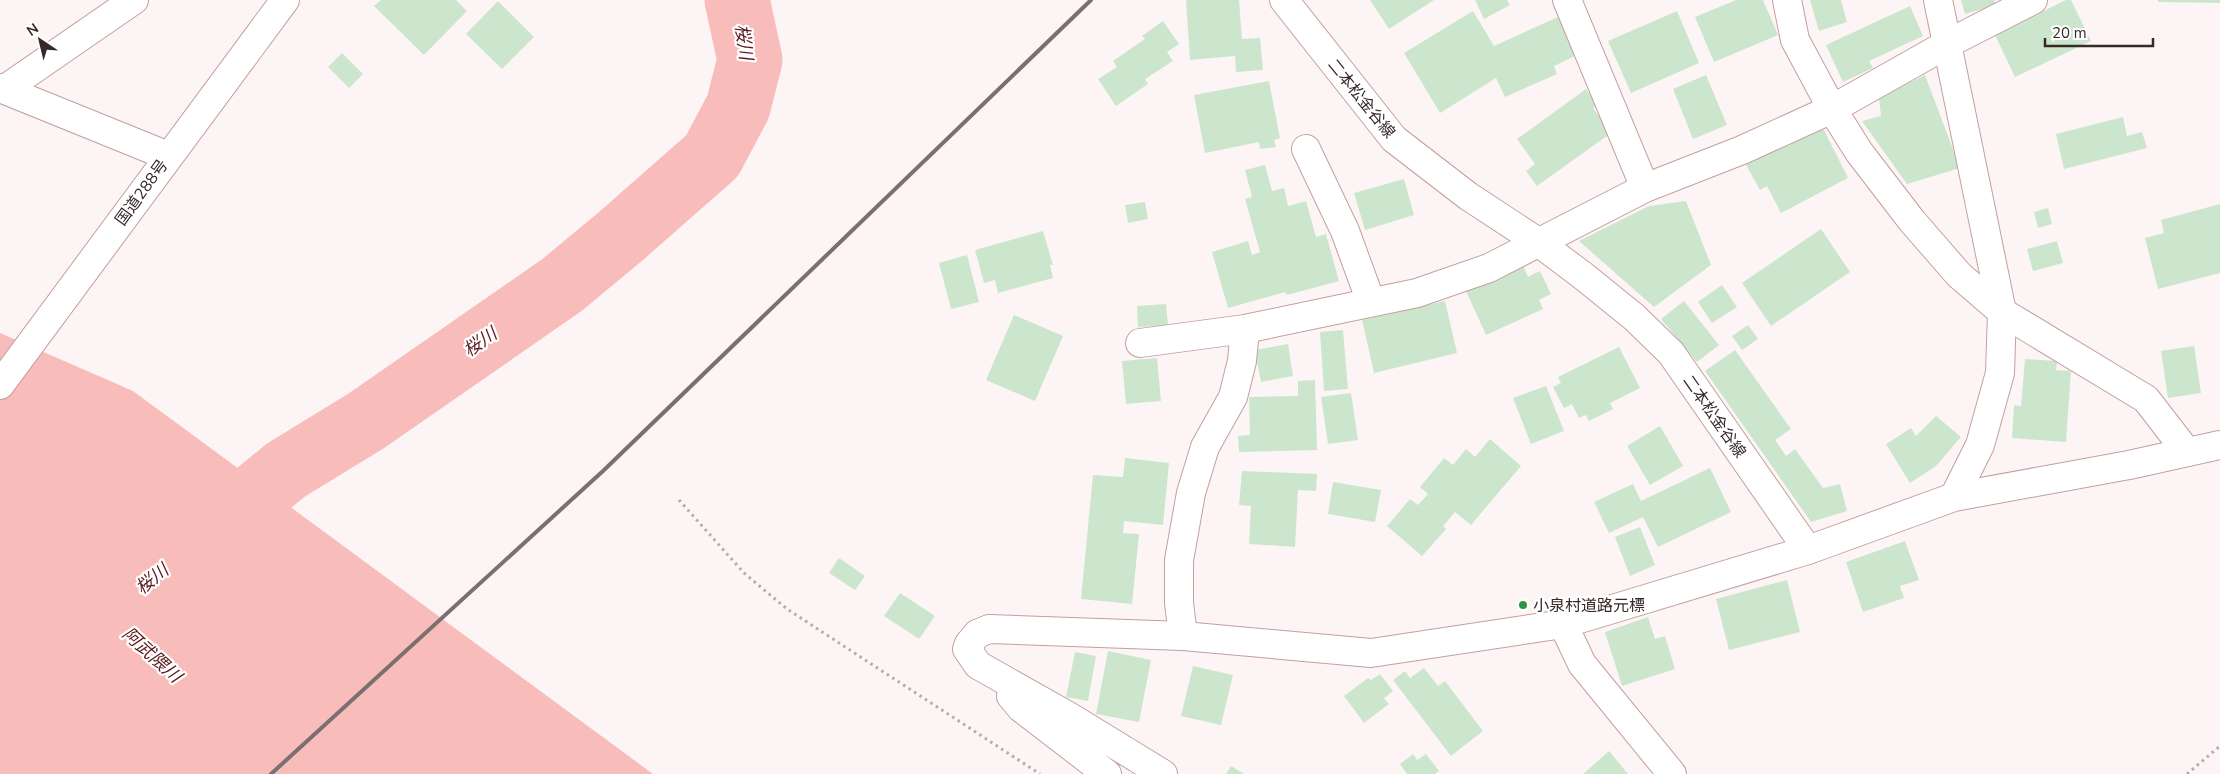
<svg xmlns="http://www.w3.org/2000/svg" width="2220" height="774" font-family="'Nunito Sans','Noto Sans JP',sans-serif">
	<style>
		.water { fill: #f8bcba }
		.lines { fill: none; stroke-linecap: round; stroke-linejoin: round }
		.river { stroke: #f8bcba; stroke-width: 65 }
		.building { fill: #cbe6cd }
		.minor-casing { stroke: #c49f9e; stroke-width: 30 }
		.tertiary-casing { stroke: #c49f9e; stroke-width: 30 }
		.primary-casing { stroke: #c49f9e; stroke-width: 30 }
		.trunk-casing { stroke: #c49f9e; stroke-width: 30 }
		.path { stroke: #b6abab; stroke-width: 3; stroke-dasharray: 2.5 4; stroke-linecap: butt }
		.minor { stroke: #fff; stroke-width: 28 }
		.tertiary { stroke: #fff; stroke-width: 28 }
		.primary { stroke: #fff; stroke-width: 28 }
		.trunk { stroke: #fff; stroke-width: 28 }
		.rail { stroke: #7c6f6f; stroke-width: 4 }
		.poi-dot { fill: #319145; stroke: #fff; stroke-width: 2 }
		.labels { text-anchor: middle; stroke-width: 4.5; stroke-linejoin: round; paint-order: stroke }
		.street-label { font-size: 16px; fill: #382929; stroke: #fff }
		.poi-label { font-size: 16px; fill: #382929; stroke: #fff; text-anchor: start }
		.water-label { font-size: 18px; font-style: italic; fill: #5d191d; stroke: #fff }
	</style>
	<rect width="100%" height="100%" fill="#fdf5f5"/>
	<path class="water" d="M0,333L133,391L653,774H0Z"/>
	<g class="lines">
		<path class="river" d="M194,545L286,470L366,421L562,285L621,236L712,156L738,107L750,60L737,0"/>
	</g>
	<path class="building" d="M381,0H456L467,11L424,55L374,6Z
		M1186,0H1239L1242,39L1260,38L1263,70L1236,72L1235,56L1190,60Z
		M1370,0H1434L1389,29Z
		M1475,0H1507L1510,5L1484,19Z
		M1736,0H1763L1778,35L1714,62L1695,17Z
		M1810,0H1841L1847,22L1819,31Z
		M1961,0H1994L1996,5L1965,14Z
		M2066,0H2071L2091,41L2015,77L1995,35Z
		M2158,0H2220V3L2158,2Z
		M498,1L534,37L502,69L466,34Z
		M1910,6L1923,36L1869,61L1873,68L1843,82L1826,45Z
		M1473,11L1494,46L1560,16L1577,55L1554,66L1557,74L1505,97L1496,78L1440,113L1404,53Z
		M1677,11L1699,63L1631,93L1608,41Z
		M1163,21L1179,44L1167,52L1173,61L1145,79L1148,84L1116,106L1098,79L1117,67L1113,61L1145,39L1142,36Z
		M342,53L363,74L349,88L328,67Z
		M1706,75L1727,125L1693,139L1673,89Z
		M1925,75L1960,168L1907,184L1862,121L1881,116L1879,98Z
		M1269,81L1280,138L1274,140L1276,147L1260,149L1259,142L1205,153L1194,95Z
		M1586,89L1598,105L1593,108L1611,133L1537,186L1526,171L1535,164L1517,139Z
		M2123,117L2127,136L2142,132L2147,148L2064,169L2056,134Z
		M1822,126L1848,178L1781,213L1767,186L1760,190L1746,165Z
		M1265,165L1272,191L1284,188L1288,206L1306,201L1316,237L1326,234L1339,281L1287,295L1285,292L1228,308L1212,252L1248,241L1252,255L1260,252L1245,199L1252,197L1245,170Z
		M1404,179L1414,215L1365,230L1354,193Z
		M1686,201L1711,265L1654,307L1579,241L1649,206Z
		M1145,202L1148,219L1128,223L1125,205Z
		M2220,204V273L2158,289L2145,238L2164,233L2161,220Z
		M2048,208L2052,224L2038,228L2034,212Z
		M1821,229L1850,272L1771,326L1742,283Z
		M1043,231L1053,265H1050L1053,278L998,293L995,280L984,283L975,250Z
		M2057,241L2063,263L2033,271L2027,249Z
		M967,255L979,302L951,309L939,263Z
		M1523,265L1528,277L1540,271L1551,294L1539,300L1543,309L1486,335L1466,291Z
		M1722,285L1737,307L1712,323L1698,302Z
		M1445,301L1457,353L1374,373L1362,320Z
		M1684,301L1719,345L1697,362L1661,319Z
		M1166,304L1168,325L1138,327L1137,306Z
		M1014,315L1063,336L1035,401L986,380Z
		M1748,325L1758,339L1742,350L1732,336Z
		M1343,330L1348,389L1324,391L1320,332Z
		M1288,344L1293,376L1261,382L1255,350Z
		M2194,346L2201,393L2168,398L2161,351Z
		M1619,347L1640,388L1610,403L1613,409L1589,421L1586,415L1579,418L1572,404L1564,408L1553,387L1561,383L1558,377Z
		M1735,350L1791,429L1775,440L1786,456L1795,449L1823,488L1840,484L1847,511L1811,522L1705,371Z
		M1157,358L1161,401L1126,404L1122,361Z
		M2025,359L2057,361L2056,370L2071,371L2066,442L2012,438L2014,405L2021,406Z
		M1315,380L1317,450L1239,452L1238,436L1250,435L1249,397L1298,396V381Z
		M1546,386L1564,431L1531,444L1513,398Z
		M1351,393L1358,440L1328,444L1321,397Z
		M1936,416L1961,437L1936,466L1910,483L1886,444L1911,428L1916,436Z
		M1660,426L1683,466L1650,485L1627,446Z
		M1490,439L1521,466L1471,525L1455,512L1443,526L1446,529L1422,556L1387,526L1410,499L1418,505L1428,494L1420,487L1444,458L1453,465L1466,449L1475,457Z
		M1125,458L1169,463L1163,525L1124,521L1123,533L1139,534L1132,604L1081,599L1093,475L1123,477Z
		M1710,468L1731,512L1658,547L1643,517L1609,533L1594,502L1633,484L1641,501Z
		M1242,471L1317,474L1316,491L1298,490L1295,547L1249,544L1251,506L1239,505Z
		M1333,482L1381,490L1375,522L1328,514Z
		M1640,527L1655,565L1630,576L1615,537Z
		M1905,541L1919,580L1900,586L1904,598L1863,612L1846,562Z
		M839,558L865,576L855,590L829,573Z
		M1787,580L1800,632L1729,650L1716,599Z
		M900,593L935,616L919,639L884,616Z
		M1648,617L1655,639L1665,636L1675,669L1622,686L1605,632Z
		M1108,651L1151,660L1139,722L1096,714Z
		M1075,652L1096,656L1088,701L1066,697Z
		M1193,666L1233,675L1221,725L1181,716Z
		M1424,668L1438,686L1445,681L1483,731L1451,756L1393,680L1405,671L1410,678Z
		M1380,674L1393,691L1384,698L1389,704L1364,723L1344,696L1368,678L1371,680Z
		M1609,751L1628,774H1583Z
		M1413,754L1417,760L1426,754L1439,771L1435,774H1407L1400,764Z
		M1231,766L1244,774H1226Z"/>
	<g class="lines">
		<defs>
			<path id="minor" d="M1567,0L1645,188
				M1787,0L1795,40L1832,109L1859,152L1912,221L1959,275L2002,312L2146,399L2187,452
				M0,88L168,156
				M5,89L134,0
				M1306,149L1345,231L1371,302
				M1140,343L1245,329
				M1183,636L1179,603V560L1191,493L1205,447L1233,397L1242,361L1245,329L1417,293L1489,268L1645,188L1742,150L1832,109L1949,43L2033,0
				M969,644L967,649L978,665L1070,717L1163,774
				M1011,696L1021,708L1107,774"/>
			<path id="tertiary" d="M1938,0L2002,312L2000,373L1980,445L1954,497
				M1808,550L1954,497L2129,465L2220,445
				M969,644L977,634L989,629L1183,636L1371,653L1563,624"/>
			<path id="primary" d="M1284,0L1394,139L1468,196L1538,242L1582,275L1634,317L1671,353L1808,550L1563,624L1582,664L1672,774"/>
			<path id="trunk" d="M0,385L285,0"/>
		</defs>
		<use href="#minor" class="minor-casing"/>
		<use href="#tertiary" class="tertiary-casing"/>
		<use href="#primary" class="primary-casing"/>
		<use href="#trunk" class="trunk-casing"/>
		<path class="path" d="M679,500L744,573L787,609L1040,774
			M2187,774L2220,746"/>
		<use href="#minor" class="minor"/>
		<use href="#tertiary" class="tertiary"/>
		<use href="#primary" class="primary"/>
		<use href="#trunk" class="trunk"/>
		<path class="rail" d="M271,774L603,471L1091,0"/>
	</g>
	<circle class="poi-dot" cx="1523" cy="605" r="5"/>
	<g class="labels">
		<g class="street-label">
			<text transform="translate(1362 98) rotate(51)" y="6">二本松金谷線</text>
			<text transform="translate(141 192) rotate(-54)" y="6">国道288号</text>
			<text transform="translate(1715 416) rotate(55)" y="6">二本松金谷線</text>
		</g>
		<g class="poi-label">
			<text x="1533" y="611">小泉村道路元標</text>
		</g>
		<g class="water-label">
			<text transform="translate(744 42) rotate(82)" y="6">桜川</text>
			<text transform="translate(480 342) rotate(-35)" y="6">桜川</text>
			<text transform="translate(152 579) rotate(-39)" y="6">桜川</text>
			<text transform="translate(152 655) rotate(42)" y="6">阿武隈川</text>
		</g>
	</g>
	<g transform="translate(40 40) rotate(325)" stroke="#ffffff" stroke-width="4" paint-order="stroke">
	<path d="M0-4L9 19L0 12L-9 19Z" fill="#382929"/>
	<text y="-8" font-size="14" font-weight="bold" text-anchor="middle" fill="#382929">N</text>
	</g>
	<path d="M2045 38v8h108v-8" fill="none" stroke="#382929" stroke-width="2.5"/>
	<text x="2052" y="38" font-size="15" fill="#382929" stroke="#ffffff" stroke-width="4" paint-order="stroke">20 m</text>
</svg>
